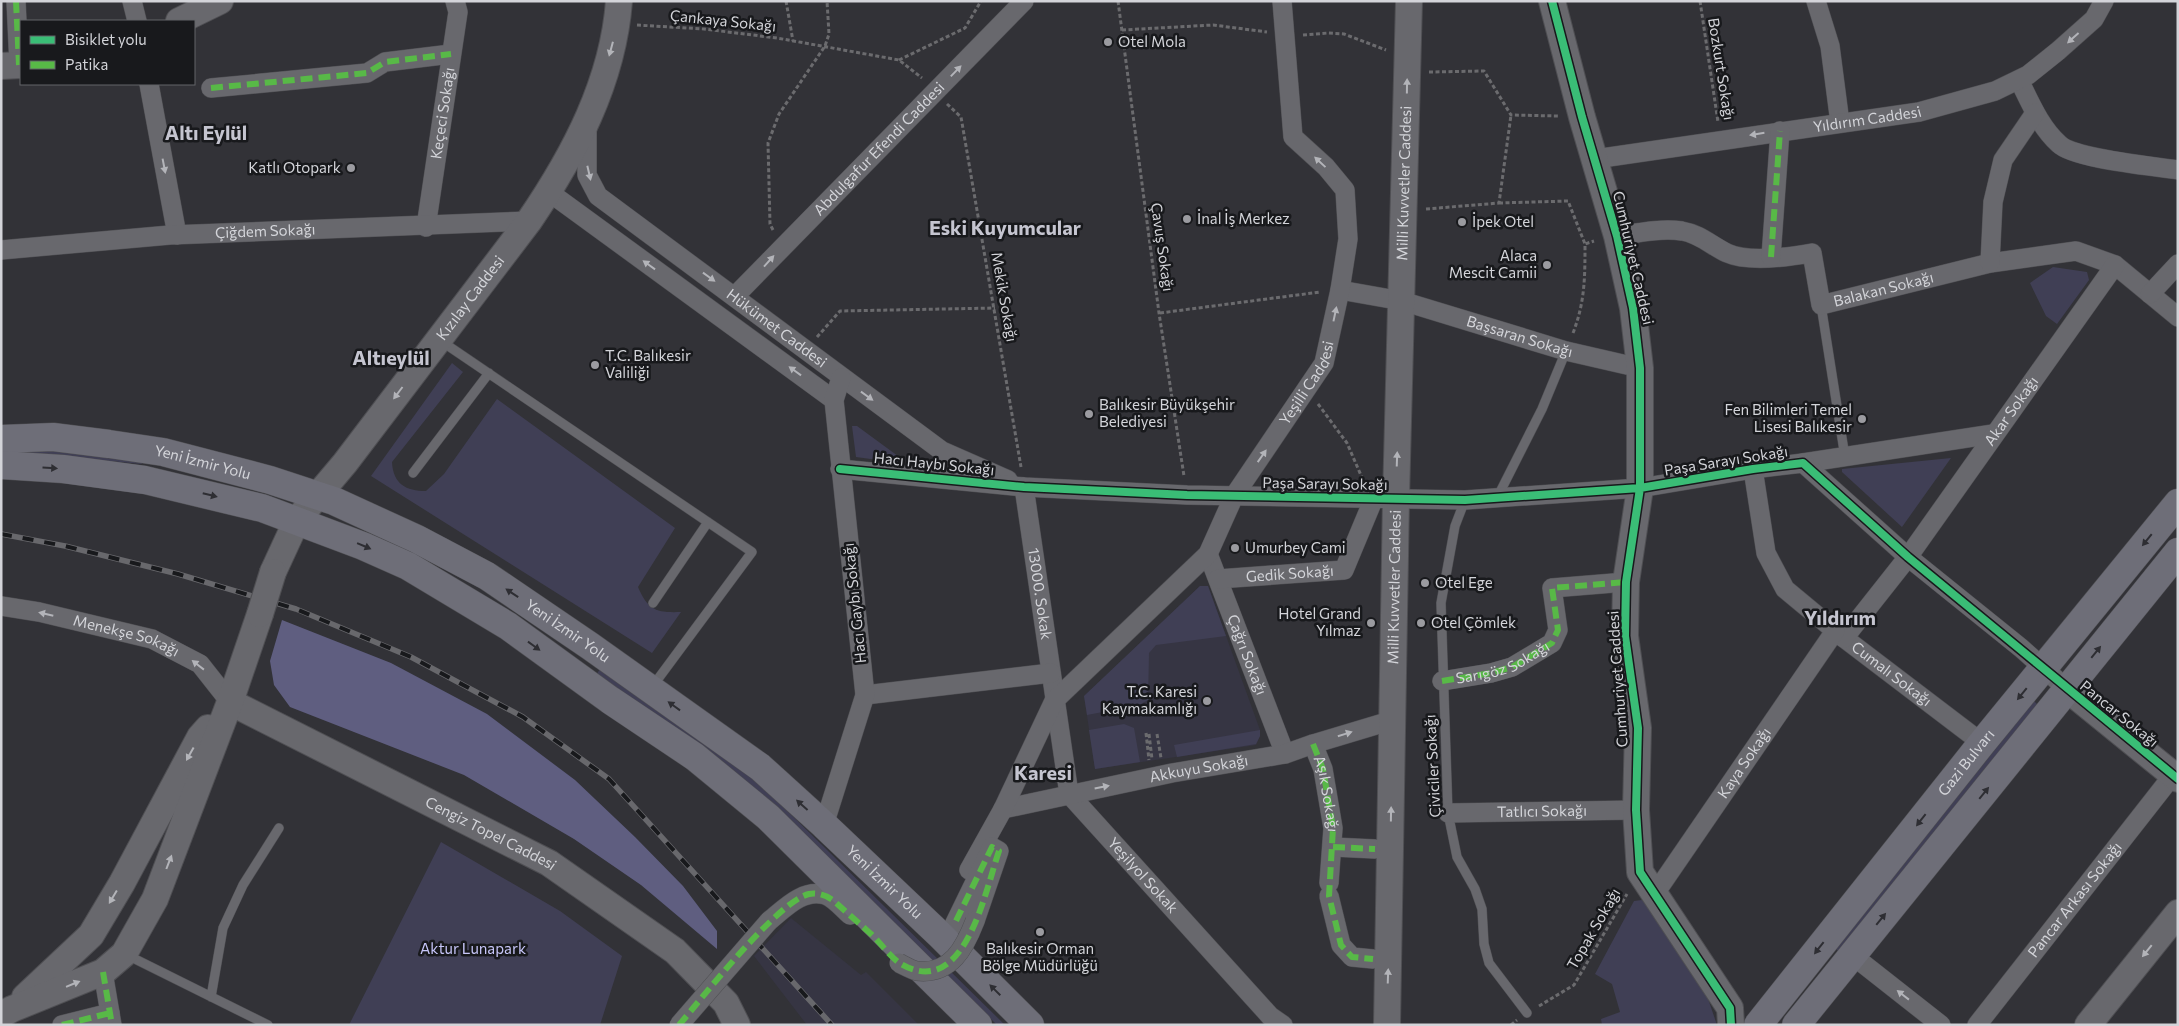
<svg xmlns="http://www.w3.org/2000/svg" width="2179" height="1026" font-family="Commissioner,sans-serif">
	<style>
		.built { fill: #363543 }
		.green { fill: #403f55 }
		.forest { fill: #5f5e80 }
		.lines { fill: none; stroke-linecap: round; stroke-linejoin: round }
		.lane-casing { stroke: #4f4f53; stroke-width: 10 }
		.street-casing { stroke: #4f4f53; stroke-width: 20 }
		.secondary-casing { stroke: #4f4f53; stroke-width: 28 }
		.highway-casing { stroke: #4f4f53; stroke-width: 29 }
		.path { stroke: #6b6b6e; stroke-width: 3; stroke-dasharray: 4 2.5; stroke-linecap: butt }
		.lane { stroke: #68686d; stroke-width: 9 }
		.street { stroke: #68686d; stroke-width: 19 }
		.secondary { stroke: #68686d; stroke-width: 26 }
		.highway { stroke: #6e6e78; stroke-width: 28 }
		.rail-casing { stroke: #68686c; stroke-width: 5.5 }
		.rail { stroke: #18191c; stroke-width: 4; stroke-dasharray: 11; stroke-linecap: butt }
		.street-bridge-casing { stroke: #4f4f53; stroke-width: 20; stroke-linecap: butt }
		.secondary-bridge-casing { stroke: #4f4f53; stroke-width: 28; stroke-linecap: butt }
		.street-bridge { stroke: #68686d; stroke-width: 19 }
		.secondary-bridge { stroke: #68686d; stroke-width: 26 }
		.quiet { stroke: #58b947; stroke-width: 6; stroke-dasharray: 12 6; stroke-linecap: butt }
		.cycleway-casing { stroke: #18191c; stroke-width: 11 }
		.cycleway { stroke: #3abd76; stroke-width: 8 }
		.oneway { fill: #b3b4b9 }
		.oneway2 { fill: #2e2e33 }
		.poi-dot { fill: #9b9ba0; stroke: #18191c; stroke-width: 2 }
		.labels { text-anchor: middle; stroke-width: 5; stroke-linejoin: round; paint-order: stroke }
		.street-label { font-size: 15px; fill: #d3d4d9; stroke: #18191c }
		.poi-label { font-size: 15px; fill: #d3d4d9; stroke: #18191c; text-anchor: start }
		.park-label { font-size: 15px; fill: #c8c7fa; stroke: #18191c }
		.district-label { font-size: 20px; font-weight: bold; fill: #c5c5d0; stroke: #18191c }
	</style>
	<rect width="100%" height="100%" fill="#323237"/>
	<path class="built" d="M1200,586H1208L1260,730V736L1256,745L1095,769L1084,696Z
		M791,918L861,975L866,972L919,1025H807L754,956Z"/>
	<path class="green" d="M2053,267L2087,272L2089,280L2057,324L2046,316L2030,283Z
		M452,363L463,372L392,462C393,484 406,491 426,491L444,474L497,399L675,528L638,587C648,610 656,613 681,612L652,653L371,476Z
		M852,426H857L902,459L900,463L856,457Z
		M1,448L39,449L140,461L142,464L87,459L1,455Z
		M1951,458L1902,527L1842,472V469Z
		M1200,586H1208L1226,636L1156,645L1149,653L1148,700L1139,705L1087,715L1084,696Z
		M600,669L761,785L1005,1025H997L831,860L596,675Z
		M2034,701L2039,706L1839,952L1836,949L1837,946Z
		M1124,724L1134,728L1140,762L1095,769L1089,730Z
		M1260,730V736L1256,744L1177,757L1174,745Z
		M441,842L560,911L622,956L600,1025H349Z
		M1642,900L1677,944L1703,984L1717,1025H1602L1601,1019L1620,1012L1612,984L1595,974L1634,901Z"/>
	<path class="forest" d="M282,620L391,663L487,714L575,780L635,837L683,886L717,931V949L641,885L574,839L464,775L290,707L274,685L270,661Z"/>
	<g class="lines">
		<defs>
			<path id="lane" d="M1821,305L1845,457
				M441,341L752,552L652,687
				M413,473L489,373
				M1498,496L1542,409L1566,351
				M1465,500L1455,526L1441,603L1448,813L1457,857L1475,889L1482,909L1484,944L1489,963L1527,1013
				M653,603L708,522
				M127,955L268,1025
				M211,997L223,928L243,885L279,828"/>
			<g id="street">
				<path d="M16,1L19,65"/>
				<path d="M132,1L137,21"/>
				<path d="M1816,1L1830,46L1840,123"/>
				<path d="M2019,80C2030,102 2040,127 2059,144C2074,159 2154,166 2178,170"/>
				<path d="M149,84L177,235"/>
				<path d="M211,88L367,73L385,62L451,54"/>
				<path id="s1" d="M587,126V175L598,196L942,451L1008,480"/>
				<path id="s2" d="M1595,159L1919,112L1995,91L2028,75L2058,51L2094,19L2104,1"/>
				<path d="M549,192L834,400"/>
				<path id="s3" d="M426,227L458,12L455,1"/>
				<path id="s4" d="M1617,236C1637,233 1661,228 1682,231C1700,234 1712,246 1727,253C1749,263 1789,257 1812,253L1821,305L1990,263L2076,251L2115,265L2178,317"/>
				<path id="s5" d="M1,250L170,235L529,221"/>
				<path d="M1771,257L1780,131"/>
				<path d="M1990,263L1993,202L2003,160L2035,113"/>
				<path id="s6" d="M1340,290L1402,301L1566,351L1640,368"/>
				<path d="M2150,294L2178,264"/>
				<path id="s7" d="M735,296L1024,1"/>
				<path d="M1803,463L1993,434"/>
				<path d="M840,469L1024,487L1187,495L1465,500L1640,488L1753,469L1803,463L1908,557L2021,648L2067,689"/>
				<path id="s8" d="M1753,469L1766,553L1785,589L1844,638L1982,743"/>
				<path id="s9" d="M1024,487L1069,794L1270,1016L1283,1025"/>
				<path id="s10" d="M1208,554L1285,754"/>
				<path id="s11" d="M1218,579L1344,570L1374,498"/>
				<path id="s12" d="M1,606L39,612L152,639L200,664L230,702"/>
				<path id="s13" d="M1844,638L1908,557L2115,265"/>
				<path id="s14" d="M1442,681L1491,673L1512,667L1552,643L1558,630L1552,588L1626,582"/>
				<path d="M865,695L1051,673"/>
				<path id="s15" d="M1313,744L1323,769L1333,828L1329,883"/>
				<path id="s16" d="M1003,809L1172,773L1285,754L1313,744L1393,720"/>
				<path id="s17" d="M1448,813L1636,810"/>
				<path d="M824,825L865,695L834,400L841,378"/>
				<path d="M1333,847L1375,849"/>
				<path id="s18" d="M969,870L1003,809L1054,701L1208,554L1234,496L1324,363L1340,290L1348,239L1345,190L1326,167L1293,137L1282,1"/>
				<path id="s19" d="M1654,895L1835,631"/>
				<path d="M1329,896L1341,945L1352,957L1373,959"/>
				<path d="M769,921C784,909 803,888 825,895C834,898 843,909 850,915"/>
				<path d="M954,925L992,847L999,851L975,921"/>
				<path d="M1852,955L1941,1025"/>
				<path d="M103,972L112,1025"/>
				<path d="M62,1025L110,1013"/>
				<path id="s20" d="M1977,1025L2173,775"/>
			</g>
			<g id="secondary">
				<path d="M1552,1L1582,117L1617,236L1633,308L1640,368V488L1626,582L1625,636L1638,728L1636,810L1640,872L1730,1008L1731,1025"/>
				<path d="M179,21L220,1"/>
				<path d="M1,66L21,65"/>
				<path id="s21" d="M273,572L297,520L345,463L529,221C574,155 613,82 619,1"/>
				<path d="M2067,689L2178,779"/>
				<path id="s22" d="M230,702L549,863L675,951L726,1003L737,1025"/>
				<path d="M25,997L91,935L122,883L200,737L208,728"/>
				<path d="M1,1015L12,1009L103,972L124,954L155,899L230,702L260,614"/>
				<path id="s23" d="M1387,1025L1396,498L1409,1"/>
				<path d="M2088,1025L2178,913"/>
			</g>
			<g id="highway">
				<path id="s24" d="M1,439L53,437L109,444L163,452L270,480L334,501L417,539L487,576L590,646L760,767L824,825L940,935L1030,1025"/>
				<path d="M1,465L63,469L145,480L262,508L363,546L408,566L508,626L610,700L695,757L768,817L978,1025"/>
				<path id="s25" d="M1758,1025L1982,743L2178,503"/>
				<path d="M1796,1025L2178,552"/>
			</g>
		</defs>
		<use href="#lane" class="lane-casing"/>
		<use href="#street" class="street-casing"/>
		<use href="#secondary" class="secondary-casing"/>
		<use href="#highway" class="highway-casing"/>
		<path class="path" d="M786,1L793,41
			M1118,1L1159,313L1184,476
			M1700,1L1718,122
			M637,25L704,29L777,38L899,60L922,78
			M1122,30L1213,25L1267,32
			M1303,35L1328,33L1344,34L1386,50
			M899,60L965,28L981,1
			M1429,72L1484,71L1511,115L1558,116
			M947,104L961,117L1021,467
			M1499,203L1568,201L1585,244
			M1426,209L1499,203L1511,115
			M773,230L770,224L768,143L779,114L825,46L829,34L827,1
			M1160,313L1320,292
			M1573,333C1585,302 1585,277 1585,244L1594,241
			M817,337L840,311L995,308
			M1318,404L1347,443L1363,480
			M1146,733L1149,760
			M1149,734L1152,759
			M1157,734L1161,758
			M1539,1006L1574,985L1627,894
			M1511,1025L1517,1020"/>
		<use href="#lane" class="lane"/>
		<use href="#street" class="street"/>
		<use href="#secondary" class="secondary"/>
		<use href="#highway" class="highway"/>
		<defs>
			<path id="rail" d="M1,534L65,546L178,574L296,609L411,657L523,717L609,779L832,1025"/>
		</defs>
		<use href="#rail" class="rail-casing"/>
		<use href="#rail" class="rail"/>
		<defs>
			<path id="street-bridge" d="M899,963C905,966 912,970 917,971C951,975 965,947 975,921
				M679,1025L769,921"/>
			<path id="secondary-bridge" d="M260,614L273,572"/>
		</defs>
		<use href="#street-bridge" class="street-bridge-casing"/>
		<use href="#secondary-bridge" class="secondary-bridge-casing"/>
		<use href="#street-bridge" class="street-bridge"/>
		<use href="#secondary-bridge" class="secondary-bridge"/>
		<path class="quiet" d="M16,1L19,65
			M211,88L367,73L385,62L451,54
			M1771,257L1780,131
			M1442,681L1491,673L1512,667L1552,643L1558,630L1552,588L1626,582
			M1313,744L1323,769L1333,828L1329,896L1341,945L1352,957L1373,959
			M1333,847L1375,849
			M103,972L112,1025
			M62,1025L110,1013
			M679,1025C703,997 778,901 809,894C818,892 827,896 834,901C846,912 859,923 871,934C881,943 890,957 901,964C965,1001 985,891 999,851L992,847L954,925"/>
		<defs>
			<path id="cycleway" d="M1552,1L1582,117L1617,236L1633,308L1640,368V488L1626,582L1625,636L1638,728L1636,810L1640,872L1730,1008L1731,1025
				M840,469L1024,487L1187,495L1465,500L1640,488L1753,469L1803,463L1908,557L2178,779"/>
		</defs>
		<use href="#cycleway" class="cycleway-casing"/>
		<use href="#cycleway" class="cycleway"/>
	</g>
	<defs><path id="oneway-solid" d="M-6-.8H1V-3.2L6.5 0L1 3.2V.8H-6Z" transform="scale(1.25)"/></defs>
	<g class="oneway">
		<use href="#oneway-solid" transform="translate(2073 38) rotate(138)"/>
		<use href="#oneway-solid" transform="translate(611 49) rotate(105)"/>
		<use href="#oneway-solid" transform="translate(956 71) rotate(-46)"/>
		<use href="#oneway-solid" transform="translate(1407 86) rotate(-89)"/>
		<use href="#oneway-solid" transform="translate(1757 134) rotate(171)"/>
		<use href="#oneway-solid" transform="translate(1320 162) rotate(-137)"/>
		<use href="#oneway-solid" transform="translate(164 166) rotate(79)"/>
		<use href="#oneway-solid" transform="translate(589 173) rotate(77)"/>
		<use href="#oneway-solid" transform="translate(769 261) rotate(-48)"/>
		<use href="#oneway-solid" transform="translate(649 265) rotate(-144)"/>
		<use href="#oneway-solid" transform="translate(709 277) rotate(36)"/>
		<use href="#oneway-solid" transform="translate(1335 314) rotate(-78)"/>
		<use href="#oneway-solid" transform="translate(795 371) rotate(-144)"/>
		<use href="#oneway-solid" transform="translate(398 393) rotate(127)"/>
		<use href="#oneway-solid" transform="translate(867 396) rotate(36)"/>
		<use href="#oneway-solid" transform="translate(1262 456) rotate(-55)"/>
		<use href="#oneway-solid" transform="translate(1397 459) rotate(-88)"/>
		<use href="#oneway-solid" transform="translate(46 614) rotate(-167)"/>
		<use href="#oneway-solid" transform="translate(198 665) rotate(-142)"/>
		<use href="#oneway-solid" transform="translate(1345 734) rotate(-17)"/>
		<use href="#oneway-solid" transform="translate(190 754) rotate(119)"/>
		<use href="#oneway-solid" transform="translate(1102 787) rotate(-11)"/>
		<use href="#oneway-solid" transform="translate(1391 814) rotate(-89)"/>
		<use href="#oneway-solid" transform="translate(169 862) rotate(-69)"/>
		<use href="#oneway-solid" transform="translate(113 897) rotate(121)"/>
		<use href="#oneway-solid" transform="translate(2147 951) rotate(129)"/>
		<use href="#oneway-solid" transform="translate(1388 976) rotate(-88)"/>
		<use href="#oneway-solid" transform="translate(73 984) rotate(-22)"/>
		<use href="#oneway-solid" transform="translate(1903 995) rotate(-142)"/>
	</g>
	<g class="oneway2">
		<use href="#oneway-solid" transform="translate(50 468) rotate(3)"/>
		<use href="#oneway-solid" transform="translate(210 495) rotate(14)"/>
		<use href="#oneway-solid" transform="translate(2147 540) rotate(129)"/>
		<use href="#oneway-solid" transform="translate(364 546) rotate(23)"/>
		<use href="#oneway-solid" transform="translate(512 593) rotate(-146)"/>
		<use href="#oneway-solid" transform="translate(534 646) rotate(36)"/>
		<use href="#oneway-solid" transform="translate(2096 652) rotate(-51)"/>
		<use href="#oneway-solid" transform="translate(2022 694) rotate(129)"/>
		<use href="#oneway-solid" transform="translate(674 706) rotate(-144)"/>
		<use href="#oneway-solid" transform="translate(1984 793) rotate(-51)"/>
		<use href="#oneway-solid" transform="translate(802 805) rotate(-138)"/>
		<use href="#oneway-solid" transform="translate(1921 820) rotate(128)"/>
		<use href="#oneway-solid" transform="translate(1881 919) rotate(-51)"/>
		<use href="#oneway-solid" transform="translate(1819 948) rotate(128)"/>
		<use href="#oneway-solid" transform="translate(995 990) rotate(-135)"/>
	</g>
	<g class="poi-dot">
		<circle cx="1108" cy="42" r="5"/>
		<circle cx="351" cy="168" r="5"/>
		<circle cx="1187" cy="219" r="5"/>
		<circle cx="1462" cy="222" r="5"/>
		<circle cx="1547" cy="265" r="5"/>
		<circle cx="595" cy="365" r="5"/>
		<circle cx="1089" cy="414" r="5"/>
		<circle cx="1862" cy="419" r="5"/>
		<circle cx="1235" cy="548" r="5"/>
		<circle cx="1425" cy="583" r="5"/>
		<circle cx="1371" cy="623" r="5"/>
		<circle cx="1421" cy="623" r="5"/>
		<circle cx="1207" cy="701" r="5"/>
		<circle cx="1040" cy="932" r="5"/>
	</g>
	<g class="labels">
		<g class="street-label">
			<text transform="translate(723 21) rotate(6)" y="5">Çankaya Sokağı</text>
			<text transform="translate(1721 69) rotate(81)" y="5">Bozkurt Sokağı</text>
			<text dy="5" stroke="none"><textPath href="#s3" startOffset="115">Keçeci Sokağı</textPath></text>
			<text dy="5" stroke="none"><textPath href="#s2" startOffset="275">Yıldırım Caddesi</textPath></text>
			<text dy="5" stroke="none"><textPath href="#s7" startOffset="206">Abdulgafur Efendi Caddesi</textPath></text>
			<text dy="5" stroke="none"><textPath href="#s23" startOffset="842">Milli Kuvvetler Caddesi</textPath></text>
			<text dy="5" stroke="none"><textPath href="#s5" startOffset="265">Çiğdem Sokağı</textPath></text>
			<text transform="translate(1162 247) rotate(82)" y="5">Çavuş Sokağı</text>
			<text transform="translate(1633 258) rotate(77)" y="5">Cumhuriyet Caddesi</text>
			<text dy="5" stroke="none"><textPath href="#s4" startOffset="319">Balakan Sokağı</textPath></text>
			<text transform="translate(1004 297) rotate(80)" y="5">Mekik Sokağı</text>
			<text dy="5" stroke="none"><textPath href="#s21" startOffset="339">Kızılay Caddesi</textPath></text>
			<text dy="5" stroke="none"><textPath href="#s1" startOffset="295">Hükümet Caddesi</textPath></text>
			<text dy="5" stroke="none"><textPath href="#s6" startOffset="186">Başsaran Sokağı</textPath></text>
			<text dy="5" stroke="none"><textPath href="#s18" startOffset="601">Yeşilli Caddesi</textPath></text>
			<text dy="5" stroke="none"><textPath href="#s13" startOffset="282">Akar Sokağı</textPath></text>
			<text transform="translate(1726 461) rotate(-9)" y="5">Paşa Sarayı Sokağı</text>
			<text dy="5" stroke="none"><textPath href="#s24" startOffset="204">Yeni İzmir Yolu</textPath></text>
			<text transform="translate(934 464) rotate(6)" y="5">Hacı Haybı Sokağı</text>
			<text transform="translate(1325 484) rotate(1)" y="5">Paşa Sarayı Sokağı</text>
			<text dy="5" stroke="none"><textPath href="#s11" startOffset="72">Gedik Sokağı</textPath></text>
			<text dy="5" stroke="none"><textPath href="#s23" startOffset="438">Milli Kuvvetler Caddesi</textPath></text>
			<text dy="5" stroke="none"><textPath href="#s9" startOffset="108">13000. Sokak</textPath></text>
			<text transform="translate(855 603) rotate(-96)" y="5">Hacı Gaybı Sokağı</text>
			<text dy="5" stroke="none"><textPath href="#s24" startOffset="609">Yeni İzmir Yolu</textPath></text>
			<text dy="5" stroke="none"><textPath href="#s12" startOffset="129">Menekşe Sokağı</textPath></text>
			<text dy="5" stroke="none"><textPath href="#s10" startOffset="108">Çağrı Sokağı</textPath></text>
			<text dy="5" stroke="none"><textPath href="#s14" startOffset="64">Sarıgöz Sokağı</textPath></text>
			<text dy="5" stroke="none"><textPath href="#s8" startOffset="262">Cumalı Sokağı</textPath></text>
			<text transform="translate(1618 679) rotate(-94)" y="5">Cumhuriyet Caddesi</text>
			<text transform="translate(2119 714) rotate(39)" y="5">Pancar Sokağı</text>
			<text dy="5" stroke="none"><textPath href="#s19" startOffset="160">Kaya Sokağı</textPath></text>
			<text dy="5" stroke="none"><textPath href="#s25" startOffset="335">Gazi Bulvarı</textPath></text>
			<text transform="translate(1433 766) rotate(-93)" y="5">Çiviciler Sokağı</text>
			<text dy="5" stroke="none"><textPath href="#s16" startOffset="200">Akkuyu Sokağı</textPath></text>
			<text dy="5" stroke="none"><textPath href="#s15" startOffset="52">Aşık Sokağı</textPath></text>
			<text dy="5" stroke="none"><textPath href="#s17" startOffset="94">Tatlıcı Sokağı</textPath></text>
			<text dy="5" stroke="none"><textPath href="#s22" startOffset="292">Cengiz Topel Caddesi</textPath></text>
			<text dy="5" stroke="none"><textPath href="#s9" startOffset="420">Yeşilyol Sokak</textPath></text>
			<text dy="5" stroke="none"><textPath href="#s24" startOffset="1014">Yeni İzmir Yolu</textPath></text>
			<text dy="5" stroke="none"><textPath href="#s20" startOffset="159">Pancar Arkası Sokağı</textPath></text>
			<text transform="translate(1594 929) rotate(-60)" y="5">Topak Sokağı</text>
		</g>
		<g class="poi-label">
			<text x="1118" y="47">Otel Mola</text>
			<text x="341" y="173" text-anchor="end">Katlı Otopark</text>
			<text x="1197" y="224">İnal İş Merkez</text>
			<text x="1472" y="227">İpek Otel</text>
			<text x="1537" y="261" text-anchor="end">Alaca<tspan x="1537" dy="17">Mescit Camii</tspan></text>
			<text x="605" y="361">T.C. Balıkesir<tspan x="605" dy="17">Valiliği</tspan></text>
			<text x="1099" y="410">Balıkesir Büyükşehir<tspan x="1099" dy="17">Belediyesi</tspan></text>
			<text x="1852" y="415" text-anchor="end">Fen Bilimleri Temel<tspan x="1852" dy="17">Lisesi Balıkesir</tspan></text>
			<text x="1245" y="553">Umurbey Cami</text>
			<text x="1435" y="588">Otel Ege</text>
			<text x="1361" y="619" text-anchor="end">Hotel Grand<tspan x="1361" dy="17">Yılmaz</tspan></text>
			<text x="1431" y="628">Otel Çömlek</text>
			<text x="1197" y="697" text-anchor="end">T.C. Karesi<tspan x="1197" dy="17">Kaymakamlığı</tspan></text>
			<text x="1040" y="954" text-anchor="middle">Balıkesir Orman<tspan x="1040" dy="17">Bölge Müdürlüğü</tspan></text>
		</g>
		<g class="park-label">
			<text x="473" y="954">Aktur Lunapark</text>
		</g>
		<g class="district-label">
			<text x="206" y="140">Altı Eylül</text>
			<text x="1005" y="235">Eski Kuyumcular</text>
			<text x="391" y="365">Altıeylül</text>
			<text x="1840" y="625">Yıldırım</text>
			<text x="1043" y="780">Karesi</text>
		</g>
	</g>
	<rect width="2179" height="1026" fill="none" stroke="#d3d4d9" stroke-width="5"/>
	<rect x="20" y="20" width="175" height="65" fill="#18191c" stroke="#636468"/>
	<rect x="30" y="36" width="25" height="8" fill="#3abd76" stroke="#636468"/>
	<text x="65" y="45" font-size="15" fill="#d3d4d9">Bisiklet yolu</text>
	<rect x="30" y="61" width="25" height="8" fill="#58b947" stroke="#636468"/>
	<text x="65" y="70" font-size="15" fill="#d3d4d9">Patika</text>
</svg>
